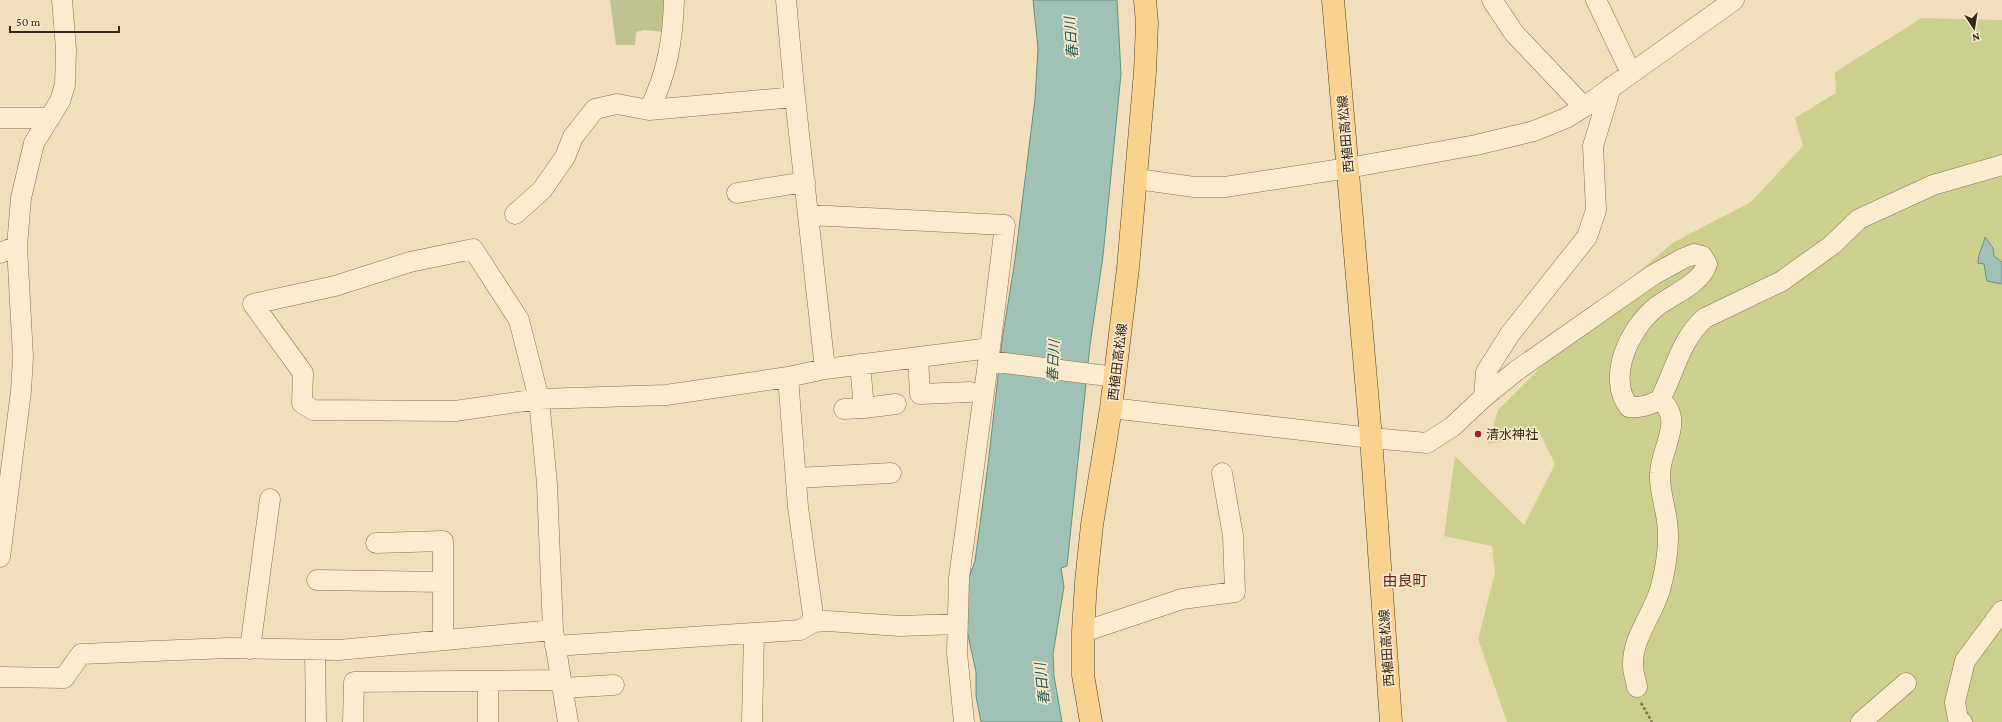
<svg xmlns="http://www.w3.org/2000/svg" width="2002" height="722" font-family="'Crimson Pro','Noto Sans JP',serif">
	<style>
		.green { fill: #cbd08f }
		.cemetery { fill: #bfc38f }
		.water { fill: #a0c2b6; stroke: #679084 }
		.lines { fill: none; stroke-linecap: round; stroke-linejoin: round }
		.minor-casing { stroke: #8a6e54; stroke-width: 21 }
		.major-casing { stroke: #573c29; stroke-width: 23 }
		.path { stroke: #8a6e54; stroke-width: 2.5; stroke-dasharray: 3 2; stroke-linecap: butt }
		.minor { stroke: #fceccf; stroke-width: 20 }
		.major { stroke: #f9d38e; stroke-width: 22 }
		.poi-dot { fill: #9e1f25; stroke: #f8e9cb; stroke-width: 1.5 }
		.labels { text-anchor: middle; stroke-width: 3.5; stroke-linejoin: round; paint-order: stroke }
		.street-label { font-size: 13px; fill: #37271a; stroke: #f8e9cb }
		.poi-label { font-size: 13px; fill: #37271a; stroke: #f8e9cb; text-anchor: start }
		.water-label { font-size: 14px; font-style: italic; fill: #285954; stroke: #f8e9cb }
		.quarter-label { font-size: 15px; fill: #682316; stroke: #f8e9cb }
	</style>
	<rect width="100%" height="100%" fill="#f1dfbb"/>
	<path class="green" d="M1922,18L2002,20V722H1507L1478,639L1495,573L1492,546L1444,536L1455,456L1524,525L1555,464L1540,434L1488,444L1498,410L1623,285L1674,242L1751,202L1803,146L1795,118L1836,93L1835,72Z"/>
	<path class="cemetery" d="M610,0H670L664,32L644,30L636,32L635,45H616Z"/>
	<path class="water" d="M1033,0H1117L1121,74L1103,256L1090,345L1067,566L1061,568L1064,587L1053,654L1054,676L1062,722H981L976,696V672L966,626L968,580L975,561L988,465L1002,341L1015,260L1035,99L1038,48Z
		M1985,237L1993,248L1994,256L2002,262V284L1987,281L1984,264L1978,263C1978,253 1983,247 1985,237Z"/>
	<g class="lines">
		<defs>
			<path id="minor" d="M786,0L794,88L825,369
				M1492,0L1514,33L1584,107
				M1596,0L1631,73
				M649,110C667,74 673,40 674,0
				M0,118H50
				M1137,179L1194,187H1225L1348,168L1476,145L1534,131L1566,118L1584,107L1734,0
				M737,193L805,182
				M515,214L542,190L565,157L573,137L595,109L617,104L649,110L795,97
				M809,215L1005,225L990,348
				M0,253L17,246
				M918,357L920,394L970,392
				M989,361L1115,377
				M860,364L864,408L896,404
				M788,377L798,507L814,622
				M1484,397L1516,371L1653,275L1682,259L1694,254L1702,256L1707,264C1701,284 1673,294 1656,307C1630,328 1606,377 1629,407C1641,408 1649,405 1660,400C1674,373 1681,338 1705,318L1782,281L1832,245L1859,219L1933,185L2002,165
				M1111,408L1371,438L1427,443L1452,427L1484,397L1486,372L1510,334L1587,237L1596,210L1593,146L1611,87
				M844,409L864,408
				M796,478L891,473
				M376,543L443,541V640
				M0,557L21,391L23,357L17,246L21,198L34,143L60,101L65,85L66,49L62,0
				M317,580L443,582
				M1083,632L1182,599L1235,592L1233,536L1222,473
				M555,646L800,630L814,622L827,621L900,626L957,624
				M250,649L270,499
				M315,650L316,722
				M0,677L64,678L81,654L228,648L339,650L553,630
				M488,681V722
				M1637,687C1636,680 1633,673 1633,666C1632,638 1652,616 1660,590C1666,568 1670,543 1667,521C1665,505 1659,489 1660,473C1661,448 1685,419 1660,400
				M562,688L614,685
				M353,722L354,682L561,680
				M568,722L553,630L547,484L539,399L519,320L473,249L410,262L335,286L253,304L303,373L302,403L313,410L455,411L539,399L666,395L788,377L825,369L990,348L959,578L957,653L964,722
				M752,722L754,634
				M1861,722L1906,683
				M1962,722L1958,719L1955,702L1965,661L2002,611"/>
			<path id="major" d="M1333,0L1371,438L1391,722
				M1091,722L1083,675V632L1086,582L1092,525L1111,408L1128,268L1145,72L1147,23L1145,0"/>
		</defs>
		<use href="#minor" class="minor-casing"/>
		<use href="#major" class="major-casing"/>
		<path class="path" d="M1641,703L1652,722"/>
		<use href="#minor" class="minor"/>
		<use href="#major" class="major"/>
	</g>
	<circle class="poi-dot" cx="1478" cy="434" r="4"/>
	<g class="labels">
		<g class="street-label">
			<text transform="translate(1345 134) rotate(-95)" y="5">西植田高松線</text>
			<text transform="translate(1117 362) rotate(-83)" y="5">西植田高松線</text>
			<text transform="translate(1386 648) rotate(-94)" y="5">西植田高松線</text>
		</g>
		<g class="poi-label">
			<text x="1486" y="439">清水神社</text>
		</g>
		<g class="water-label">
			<text transform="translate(1071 38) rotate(-94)" y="5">春日川</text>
			<text transform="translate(1053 361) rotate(-87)" y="5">春日川</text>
			<text transform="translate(1042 684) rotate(-96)" y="5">春日川</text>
		</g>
		<g class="quarter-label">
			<text x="1405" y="586">由良町</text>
		</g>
	</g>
	<g transform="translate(1974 28) rotate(168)" stroke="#f8e9cb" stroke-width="3" paint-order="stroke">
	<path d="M0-3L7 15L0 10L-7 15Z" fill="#37271a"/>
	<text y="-6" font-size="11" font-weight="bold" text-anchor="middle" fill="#37271a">N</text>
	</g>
	<path d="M10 26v6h109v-6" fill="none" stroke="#37271a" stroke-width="2"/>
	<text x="16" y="26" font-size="12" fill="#37271a" stroke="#f8e9cb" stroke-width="3" paint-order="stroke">50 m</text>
</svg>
